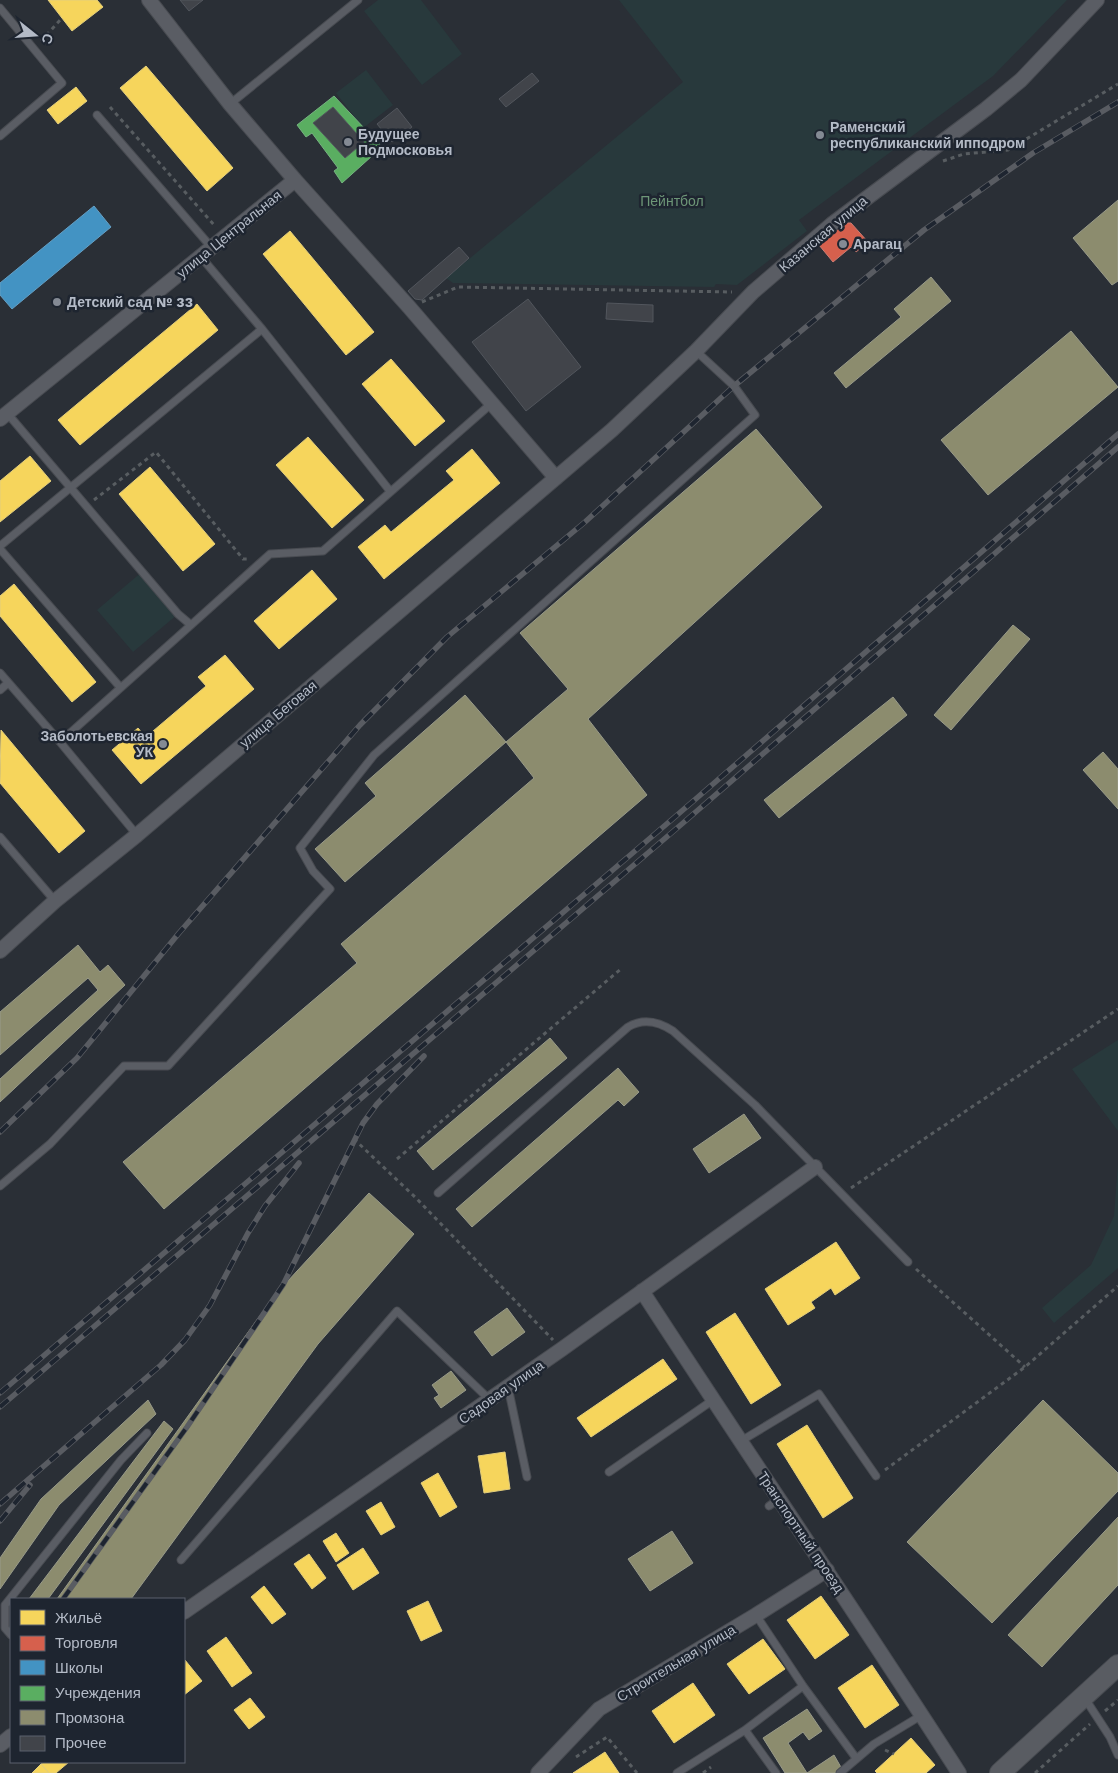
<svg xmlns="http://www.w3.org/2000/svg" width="1118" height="1773" font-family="'Work Sans',sans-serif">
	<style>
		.green { fill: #28393c }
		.homes { fill: #f6d55c; stroke: #e2cd7c }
		.shops { fill: #d6604d; stroke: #cc7b72 }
		.schools { fill: #4393c3; stroke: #659fc4 }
		.public { fill: #5aae61; stroke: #75b280 }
		.industry { fill: #8c8c6e; stroke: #989a89 }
		.building { fill: #41444a; stroke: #52565d }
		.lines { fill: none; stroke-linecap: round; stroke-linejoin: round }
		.service-casing { stroke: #484b51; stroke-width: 9 }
		.minor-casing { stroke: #484b51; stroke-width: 16 }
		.secondary-casing { stroke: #484b51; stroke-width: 22 }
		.path { stroke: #585d61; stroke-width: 3; stroke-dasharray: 4 4; stroke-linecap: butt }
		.service { stroke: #5a5d64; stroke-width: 7 }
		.minor { stroke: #5a5d64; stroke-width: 14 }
		.secondary { stroke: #595c62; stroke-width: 20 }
		.rail-casing { stroke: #595c62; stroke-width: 5.5 }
		.rail { stroke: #1e2530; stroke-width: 4; stroke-dasharray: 11; stroke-linecap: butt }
		.poi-dot { fill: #848a94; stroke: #1e2530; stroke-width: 2 }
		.labels { text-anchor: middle; stroke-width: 5; stroke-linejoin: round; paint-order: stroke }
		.poi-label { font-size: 14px; font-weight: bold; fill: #b4bbc7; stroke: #1e2530; text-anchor: start }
		.park-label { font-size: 14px; fill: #6d9677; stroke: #1e2530 }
		.street-label { font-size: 14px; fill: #b4bbc7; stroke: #1e2530 }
	</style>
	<rect width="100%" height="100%" fill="#2a2f36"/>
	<path class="green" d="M378,0H421L462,54L422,85L364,11Z
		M619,0H1067L993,76L799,220L807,231L737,285L716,284L714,287L453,283L446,278L683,82Z
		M366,70L393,105L363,128L336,93Z
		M143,571L178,614L133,652L97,610Z
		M1118,1040V1131L1072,1069Z
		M1118,1163V1268L1054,1323L1042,1308L1091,1265L1114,1216Z"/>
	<path class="homes" d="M48,0H97L103,7L72,31Z
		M146,66L233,168L207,191L120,88Z
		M76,87L87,101L58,124L47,110Z
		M290,231L374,332L346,355L263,254Z
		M197,304L218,330L80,445L58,420Z
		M391,359L445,421L415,446L362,384Z
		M308,437L364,500L332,528L276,465Z
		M472,449L500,483L384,579L358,547L385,525L391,532L454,480L446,471Z
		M30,456L51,481L0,522V481Z
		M150,467L215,544L183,571L119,494Z
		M312,570L337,599L279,649L254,621Z
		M14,584L96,682L72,702L0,616V596Z
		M225,655L254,689L141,784L112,750L138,728L146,737L206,686L198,677Z
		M1,730L85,831L59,853L0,783Z
		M836,1242L860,1278L835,1295L831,1288L811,1302L815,1308L788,1325L765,1289Z
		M735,1313L781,1385L751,1404L706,1332Z
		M663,1359L677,1379L591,1437L577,1418Z
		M807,1425L853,1498L823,1518L777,1444Z
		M505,1452L510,1489L484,1493L478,1456Z
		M438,1473L457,1507L440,1517L421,1483Z
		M381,1502L395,1527L381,1535L366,1511Z
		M336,1533L349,1553L336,1562L323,1541Z
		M363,1548L379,1573L353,1590L337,1565Z
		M309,1554L326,1578L312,1589L294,1564Z
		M264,1586L286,1614L272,1624L251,1597Z
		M821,1596L849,1635L815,1659L787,1620Z
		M428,1601L442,1631L421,1641L407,1611Z
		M226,1637L252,1673L232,1687L207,1651Z
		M763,1639L785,1669L749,1694L727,1664Z
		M185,1660L202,1681L184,1695V1661Z
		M872,1665L899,1705L865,1728L838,1688Z
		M693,1683L715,1715L674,1743L652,1711Z
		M250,1698L265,1717L249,1729L234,1710Z
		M911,1738L935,1765L926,1773H877L875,1771Z
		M605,1752L619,1773H573Z
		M44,1762H69L56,1773H49L41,1764Z
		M41,1764L49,1773H32Z"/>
	<path class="shops" d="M845,223H851L868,242L856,252L851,247L833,262L819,245Z"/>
	<path class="schools" d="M94,206L111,227L12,309L0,295V283Z"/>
	<path class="public" d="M334,96L382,147L342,183L334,171L338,168L312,133L306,137L297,125Z"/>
	<path class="industry" d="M1118,200V281L1112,285L1073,238Z
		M931,277L951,301L846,388L834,373L901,317L894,309Z
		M1071,331L1118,387L988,495L941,440Z
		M756,429L822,507L588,719L647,795L164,1209L123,1162L357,963L341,944L534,778L506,742L568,689L520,633Z
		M1013,625L1030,639L951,730L934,715Z
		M465,695L506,742L345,882L315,849L376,796L365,783Z
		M893,697L907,715L779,818L764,800Z
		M1103,752L1118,769V809L1083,770Z
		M78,945L100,972L108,965L125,985L0,1102V1079L98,990L88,978L0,1055V1012Z
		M550,1038L567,1058L433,1170L417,1151Z
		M618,1068L639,1092L624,1106L618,1100L472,1227L456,1209Z
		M744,1114L761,1138L709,1173L693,1149Z
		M369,1193L414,1234L318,1344L131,1599H57L274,1296Z
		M507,1308L525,1332L492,1356L474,1332Z
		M451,1371L466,1390L441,1408L434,1398L439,1395L432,1385Z
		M148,1400L156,1414L59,1505L0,1589V1558L41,1499Z
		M1043,1400L1118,1473V1491L992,1623L907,1542Z
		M164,1421L173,1429L48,1599H29Z
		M1118,1517V1585L1042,1667L1008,1635Z
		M672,1531L693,1563L650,1591L628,1559Z
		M807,1709L822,1731L809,1740L803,1732L788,1743L807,1773L834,1755L842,1769L835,1773H785L763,1738Z"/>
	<path class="building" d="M180,0H203L189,11Z
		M532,73L539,81L506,107L499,99Z
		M333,107L364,142L345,158L313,123Z
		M397,108L412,127L392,142L377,124Z
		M459,247L469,258L422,300L415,299L408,291Z
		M528,299L581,367L526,411L472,342Z
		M607,303L653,305V322L606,319Z"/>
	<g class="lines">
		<defs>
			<path id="service" d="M0,8L62,83L0,136
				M230,104L358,0
				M97,115L212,248
				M201,257L262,329L390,491
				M7,413L178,614L191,625L60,742
				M0,546L262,329
				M0,549L120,687
				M191,625L270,554L323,551L492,403
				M0,673L60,742L137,835
				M0,690L8,683
				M0,837L55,901
				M0,1186L50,1144L124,1066H168L330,889L313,871L300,848L374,755L755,415L734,386L696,351
				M438,1193L628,1027C643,1018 658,1021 673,1031L755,1105L908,1262
				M508,1387L527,1477
				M741,1441L819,1394L876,1476
				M609,1472L713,1400
				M769,1506L779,1499
				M181,1560L397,1311L490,1400
				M756,1615L803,1686L856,1758
				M11,1635L5,1628V1605L121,1460L147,1433
				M1084,1697L1110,1737L1118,1755
				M677,1773L745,1730
				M776,1773L745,1730L803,1686
				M840,1773L874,1744L922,1715"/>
			<path id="minor" d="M149,0L230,104L295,180L409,307L556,478
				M0,419L295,180
				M0,951L55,901L137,835L612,430L696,351L753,292L832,224L986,109L1021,80L1097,0
				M642,1291C747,1453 855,1611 959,1773
				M184,1612L562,1349L815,1167
				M0,1745L11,1736
				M538,1773L599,1709L756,1615L827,1570"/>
			<path id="secondary" d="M1000,1773L1118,1665"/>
		</defs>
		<use href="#service" class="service-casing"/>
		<use href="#minor" class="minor-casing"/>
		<use href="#secondary" class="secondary-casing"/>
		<path class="path" d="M41,41L62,18
			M110,107L215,226
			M943,161L964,154L1008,150L1118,84
			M422,302L458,287L732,292
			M94,500L156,452L243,559H247
			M354,1139L416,1198L553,1340
			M397,1159L622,968
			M851,1188L1118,1009
			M916,1269L1025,1367
			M885,1470L1025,1367L1118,1286
			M1105,1711L1118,1700
			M885,1750L894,1754
			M576,1757L607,1737L637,1773
			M703,1773L711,1767
			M1035,1773L1090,1724"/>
		<use href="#service" class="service"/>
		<use href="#minor" class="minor"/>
		<use href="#secondary" class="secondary"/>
		<defs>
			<path id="rail" d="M0,1132L77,1058L179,933L360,725L447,637L585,522L734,386L924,230L1033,153L1118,102
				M0,1393L676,816L1118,434
				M0,1407L683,823L1118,447
				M0,1504L161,1365L185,1340L210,1305L248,1233L265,1206L299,1163
				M0,1521L30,1485
				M63,1599L187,1427L283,1285L363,1123L377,1104L424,1056"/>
		</defs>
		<use href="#rail" class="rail-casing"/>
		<use href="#rail" class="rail"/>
	</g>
	<g class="poi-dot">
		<circle cx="820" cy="135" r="5"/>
		<circle cx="348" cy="142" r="5"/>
		<circle cx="843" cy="244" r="5"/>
		<circle cx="57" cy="302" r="5"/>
		<circle cx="163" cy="744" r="5"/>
	</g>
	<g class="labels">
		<g class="poi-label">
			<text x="830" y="132">Раменский<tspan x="830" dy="16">республиканский ипподром</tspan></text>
			<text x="358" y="139">Будущее<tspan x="358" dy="16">Подмосковья</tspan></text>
			<text x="853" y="249">Арагац</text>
			<text x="67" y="307">Детский сад № 33</text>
			<text x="153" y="741" text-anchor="end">Заболотьевская<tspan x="153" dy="16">УК</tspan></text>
		</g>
		<g class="park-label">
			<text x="672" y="206">Пейнтбол</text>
		</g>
		<g class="street-label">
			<text transform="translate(229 234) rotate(-39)" y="5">улица Центральная</text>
			<text transform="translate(823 234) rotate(-40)" y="5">Казанская улица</text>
			<text transform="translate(278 714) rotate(-40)" y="5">улица Беговая</text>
			<text transform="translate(501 1392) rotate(-35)" y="5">Садовая улица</text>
			<text transform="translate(801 1532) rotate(56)" y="5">Транспортный проезд</text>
			<text transform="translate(676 1663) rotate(-31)" y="5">Строительная улица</text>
		</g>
	</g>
	<rect x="10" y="1598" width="175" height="165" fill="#1e2530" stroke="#5a616c"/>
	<rect x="20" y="1610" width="25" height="15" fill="#f6d55c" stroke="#5a616c"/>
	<text x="55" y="1623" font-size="15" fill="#b4bbc7">Жильё</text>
	<rect x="20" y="1636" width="25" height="15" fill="#d6604d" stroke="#5a616c"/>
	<text x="55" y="1648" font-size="15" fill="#b4bbc7">Торговля</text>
	<rect x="20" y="1660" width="25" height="15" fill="#4393c3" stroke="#5a616c"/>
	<text x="55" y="1673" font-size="15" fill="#b4bbc7">Школы</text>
	<rect x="20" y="1686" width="25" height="15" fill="#5aae61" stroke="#5a616c"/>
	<text x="55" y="1698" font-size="15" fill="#b4bbc7">Учреждения</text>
	<rect x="20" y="1710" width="25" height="15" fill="#8c8c6e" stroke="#5a616c"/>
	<text x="55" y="1723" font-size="15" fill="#b4bbc7">Промзона</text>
	<rect x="20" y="1736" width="25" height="15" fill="#41444a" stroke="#5a616c"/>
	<text x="55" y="1748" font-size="15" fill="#b4bbc7">Прочее</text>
	<g transform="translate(35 35) rotate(107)" stroke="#1e2530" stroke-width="4" paint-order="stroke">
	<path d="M0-4L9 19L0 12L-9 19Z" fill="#b4bbc7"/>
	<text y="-8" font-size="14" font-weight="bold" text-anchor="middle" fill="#b4bbc7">С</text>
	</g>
</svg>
